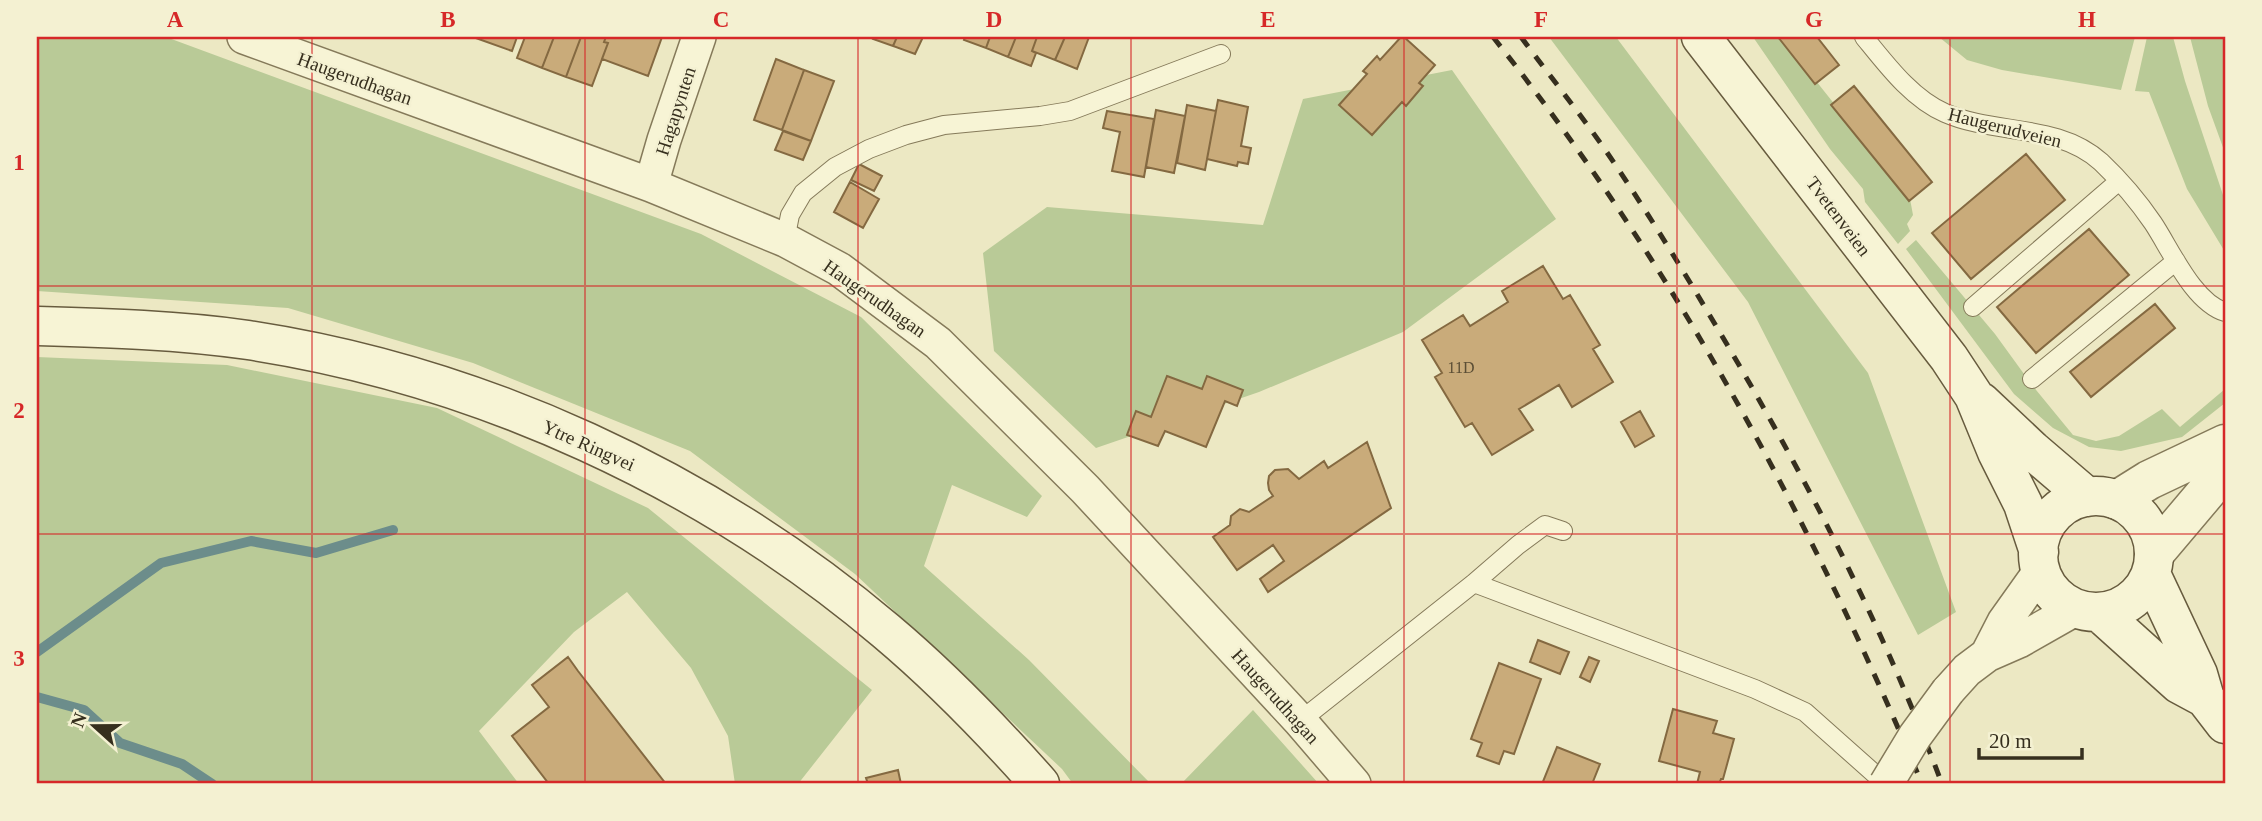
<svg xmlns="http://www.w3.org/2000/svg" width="2262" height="821" font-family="'Times New Roman',serif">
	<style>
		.green { fill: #b9ca97 }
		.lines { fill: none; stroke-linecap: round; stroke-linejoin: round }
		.stream { stroke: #6c8d8b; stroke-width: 10 }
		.building { fill: #c9ab7a; stroke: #846941; stroke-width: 2 }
		.service-casing { stroke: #857a5a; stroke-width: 20 }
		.minor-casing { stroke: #857a5a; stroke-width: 36 }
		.tertiary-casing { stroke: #857a5a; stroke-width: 41 }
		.secondary-casing { stroke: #675b3e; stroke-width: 41 }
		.service { stroke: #f7f4d5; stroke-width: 18 }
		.minor { stroke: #f7f4d5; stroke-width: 33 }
		.tertiary { stroke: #f7f4d5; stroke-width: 38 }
		.secondary { stroke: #f7f4d5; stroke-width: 38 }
		.rail { stroke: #362f1e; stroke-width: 5; stroke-dasharray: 12 12; stroke-linecap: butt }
		.minor-bridge-casing { stroke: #857a5a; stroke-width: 36; stroke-linecap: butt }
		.minor-bridge { stroke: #f7f4d5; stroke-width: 33 }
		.grid { fill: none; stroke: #d62828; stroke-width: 2; stroke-opacity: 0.55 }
		.labels { text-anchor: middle; stroke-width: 5; stroke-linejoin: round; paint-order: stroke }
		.number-label { font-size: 16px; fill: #5b4e35 }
		.street-label { font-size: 19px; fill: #362f1e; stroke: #f4f1d2 }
		.neatline { fill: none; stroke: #d62828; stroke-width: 2.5 }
		.grid-label { font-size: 23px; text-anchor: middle; font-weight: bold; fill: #d62828 }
	</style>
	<rect width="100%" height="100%" fill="#ece8c3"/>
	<path class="green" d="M37,37H166L701,234L861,317L1042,496L1027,517L952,485L924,566L1029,660L1151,784H1073L1062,769L855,574L690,451L473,363L288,308L37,291Z
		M1549,37H1616L1868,373L1956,612L1918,635L1748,302Z
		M1753,37H1781L1910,199L1913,215L1907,224L1910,231L1898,244L1865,202L1863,189L1830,149Z
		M1939,37H2135L2121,90L2002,70L1967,60Z
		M2147,37H2173L2185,81L2225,201V252L2187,189L2149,92L2135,91Z
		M2190,37H2225V153L2208,106Z
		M1452,70L1556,219L1403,332L1259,392L1096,448L994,351L983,253L1047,207L1263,225L1303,99Z
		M1916,240L1995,334L2032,385L2073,435L2096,441L2119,436L2162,409L2180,427L2225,389V403L2182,437L2121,451L2089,447L2053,428L2014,394L1906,249Z
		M37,357L227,365L437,408L648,508L872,690L798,784H735L728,736L691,668L627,592L574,632L479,731L519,784H37Z
		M1253,710L1319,784H1181Z"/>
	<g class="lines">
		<path class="stream" d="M37,652L161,563L251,541L316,553L393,530
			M37,697L84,710L120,743L182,764L212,784"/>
	</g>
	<path class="building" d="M473,37H517L512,51Z
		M525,37H554L542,68L517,58Z
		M554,37H581L566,77L542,68Z
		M581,37H606L604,42L608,43L592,86L566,77Z
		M606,37H662L648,76L602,59L608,43L604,42Z
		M874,37H897L893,46L873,39Z
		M897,37H923L915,54L893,46Z
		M965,37H990L986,48L964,40Z
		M990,37H1016L1008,57L986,48Z
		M1016,37H1037L1032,51L1036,53L1031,66L1008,57Z
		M1037,37H1065L1055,60L1032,51Z
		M1065,37H1089L1077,69L1055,60Z
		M1401,37H1404L1435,65L1419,83L1423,86L1406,106L1402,102L1372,135L1339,105L1367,74L1363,71L1377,56L1380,60Z
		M1778,37H1817L1839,65L1815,84Z
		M776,59L804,70L782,130L754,120Z
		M804,70L834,81L811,141L782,130Z
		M1854,86L1932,182L1909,201L1831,105Z
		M1218,100L1248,107L1241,146L1251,148L1248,164L1238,162L1237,166L1207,159Z
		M1187,105L1216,111L1205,170L1177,163Z
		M1156,110L1185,116L1174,173L1146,167Z
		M1107,111L1154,119L1144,177L1112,171L1120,132L1103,128Z
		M783,131L811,141L803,160L775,150Z
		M2026,154L2065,200L1971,279L1932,233Z
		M859,164L882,176L874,191L851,180Z
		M850,182L879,199L863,228L834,212Z
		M2089,229L2129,275L2036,353L1997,307Z
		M1543,266L1563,299L1570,295L1600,345L1593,349L1613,382L1572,407L1559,385L1519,409L1533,430L1492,455L1472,423L1465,427L1435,377L1442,373L1422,340L1463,315L1470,326L1508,302L1502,291Z
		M2155,304L2175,328L2091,397L2070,372Z
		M1167,376L1202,389L1207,376L1243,390L1237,406L1225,401L1206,447L1165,431L1158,446L1127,435L1136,411L1151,417Z
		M1640,411L1654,436L1635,447L1621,422Z
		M1367,442L1391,508L1268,592L1260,579L1284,561L1273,545L1237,570L1213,537L1230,525L1231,516L1240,509L1249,512L1273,496L1269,490L1268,483L1269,476L1275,470L1288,469L1299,479L1324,461L1328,468Z
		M1538,640L1569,652L1560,674L1530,662Z
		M568,657L578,671L666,784H549L512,736L549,707L532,685Z
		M1589,657L1599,661L1590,682L1580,677Z
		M1499,663L1541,679L1514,754L1504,751L1499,764L1477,756L1482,743L1471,739Z
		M1673,709L1717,721L1713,733L1734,739L1723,779H1721L1719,784H1697L1700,772L1659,761Z
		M1557,747L1600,764L1592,784H1542Z
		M898,770L901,784H868L866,778Z"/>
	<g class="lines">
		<defs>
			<path id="service" d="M1864,37C1886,64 1912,99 1945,113C1995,135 2058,123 2101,162C2120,180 2138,201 2153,223C2171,250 2193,302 2225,312
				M785,240L790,215L803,193L835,167L869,149L906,135L944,125L1040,116L1070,111L1221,54
				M1973,307L2119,181
				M2032,379L2176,261
				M1474,583L1755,689L1805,712L1886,784
				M1300,721L1474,583L1518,545L1545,525L1563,531"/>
			<path id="minor" d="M244,37L651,185L785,240L839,269L938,343L1085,489L1300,721L1354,784
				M651,185L664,140L699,37
				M1987,655L2004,622L2041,570
				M1948,691L1967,670L1987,655L2019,641L2077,608"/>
			<path id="tertiary" d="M2117,500L2149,480L2225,444
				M2154,554L2225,470"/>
			<path id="secondary" d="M1701,37L1949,358L1974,396L1997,452L2023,504L2039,552
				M37,326C107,328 178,330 248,340C479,375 708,480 886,631C942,678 992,730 1040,784
				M1981,402L2032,450L2087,497
				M2038 554a58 58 0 1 1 116 0a58 58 0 1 1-116 0Z
				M2151,574L2198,674L2205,698
				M2099,612L2179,684L2205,698L2225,724"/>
		</defs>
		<use href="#service" class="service-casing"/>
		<use href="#minor" class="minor-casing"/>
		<use href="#tertiary" class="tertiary-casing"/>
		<use href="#secondary" class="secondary-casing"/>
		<use href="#service" class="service"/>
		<use href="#minor" class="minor"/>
		<use href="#tertiary" class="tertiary"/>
		<use href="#secondary" class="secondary"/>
		<path class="rail" d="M1493,37C1672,262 1811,519 1922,784
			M1521,37C1549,75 1579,112 1606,151C1651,217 1692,285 1732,353C1813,491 1886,634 1942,784"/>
		<defs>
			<path id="minor-bridge" d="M1886,784L1915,736L1948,691"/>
		</defs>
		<use href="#minor-bridge" class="minor-bridge-casing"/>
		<use href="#minor-bridge" class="minor-bridge"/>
	</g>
	<path class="grid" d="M312,37V784M585,37V784M858,37V784M1131,37V784M1404,37V784M1677,37V784M1950,37V784M37,286H2225M37,534H2225"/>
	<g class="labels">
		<g class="number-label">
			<text x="1461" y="373">11D</text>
		</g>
		<g class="street-label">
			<text transform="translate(355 78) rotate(20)" y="7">Haugerudhagan</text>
			<text transform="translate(675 111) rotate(-72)" y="7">Hagapynten</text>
			<text transform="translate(2005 127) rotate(14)" y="7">Haugerudveien</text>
			<text transform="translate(1839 216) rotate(53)" y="7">Tvetenveien</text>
			<text transform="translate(875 298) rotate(35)" y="7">Haugerudhagan</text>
			<text transform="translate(589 445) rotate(24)" y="7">Ytre Ringvei</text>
			<text transform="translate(1276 696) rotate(48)" y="7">Haugerudhagan</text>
		</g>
	</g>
	<rect width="2262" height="821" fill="none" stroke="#f4f1d2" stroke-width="77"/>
	<g transform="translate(94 726) rotate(291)" stroke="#f4f1d2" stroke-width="5" paint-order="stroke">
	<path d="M0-5L12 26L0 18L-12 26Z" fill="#362f1e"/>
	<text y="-10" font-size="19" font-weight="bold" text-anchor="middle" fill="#362f1e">N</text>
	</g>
	<path d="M1979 748v10h103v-10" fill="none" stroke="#362f1e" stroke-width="3.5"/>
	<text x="1989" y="748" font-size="21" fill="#362f1e" stroke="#f4f1d2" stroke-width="5" paint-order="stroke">20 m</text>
	<rect x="38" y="38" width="2186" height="744" class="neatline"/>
	<g class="grid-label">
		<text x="175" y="27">A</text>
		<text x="448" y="27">B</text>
		<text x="721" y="27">C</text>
		<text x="994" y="27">D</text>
		<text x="1268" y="27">E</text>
		<text x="1541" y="27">F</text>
		<text x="1814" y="27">G</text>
		<text x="2087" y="27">H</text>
		<text x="19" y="170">1</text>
		<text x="19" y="418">2</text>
		<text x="19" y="666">3</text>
	</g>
</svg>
